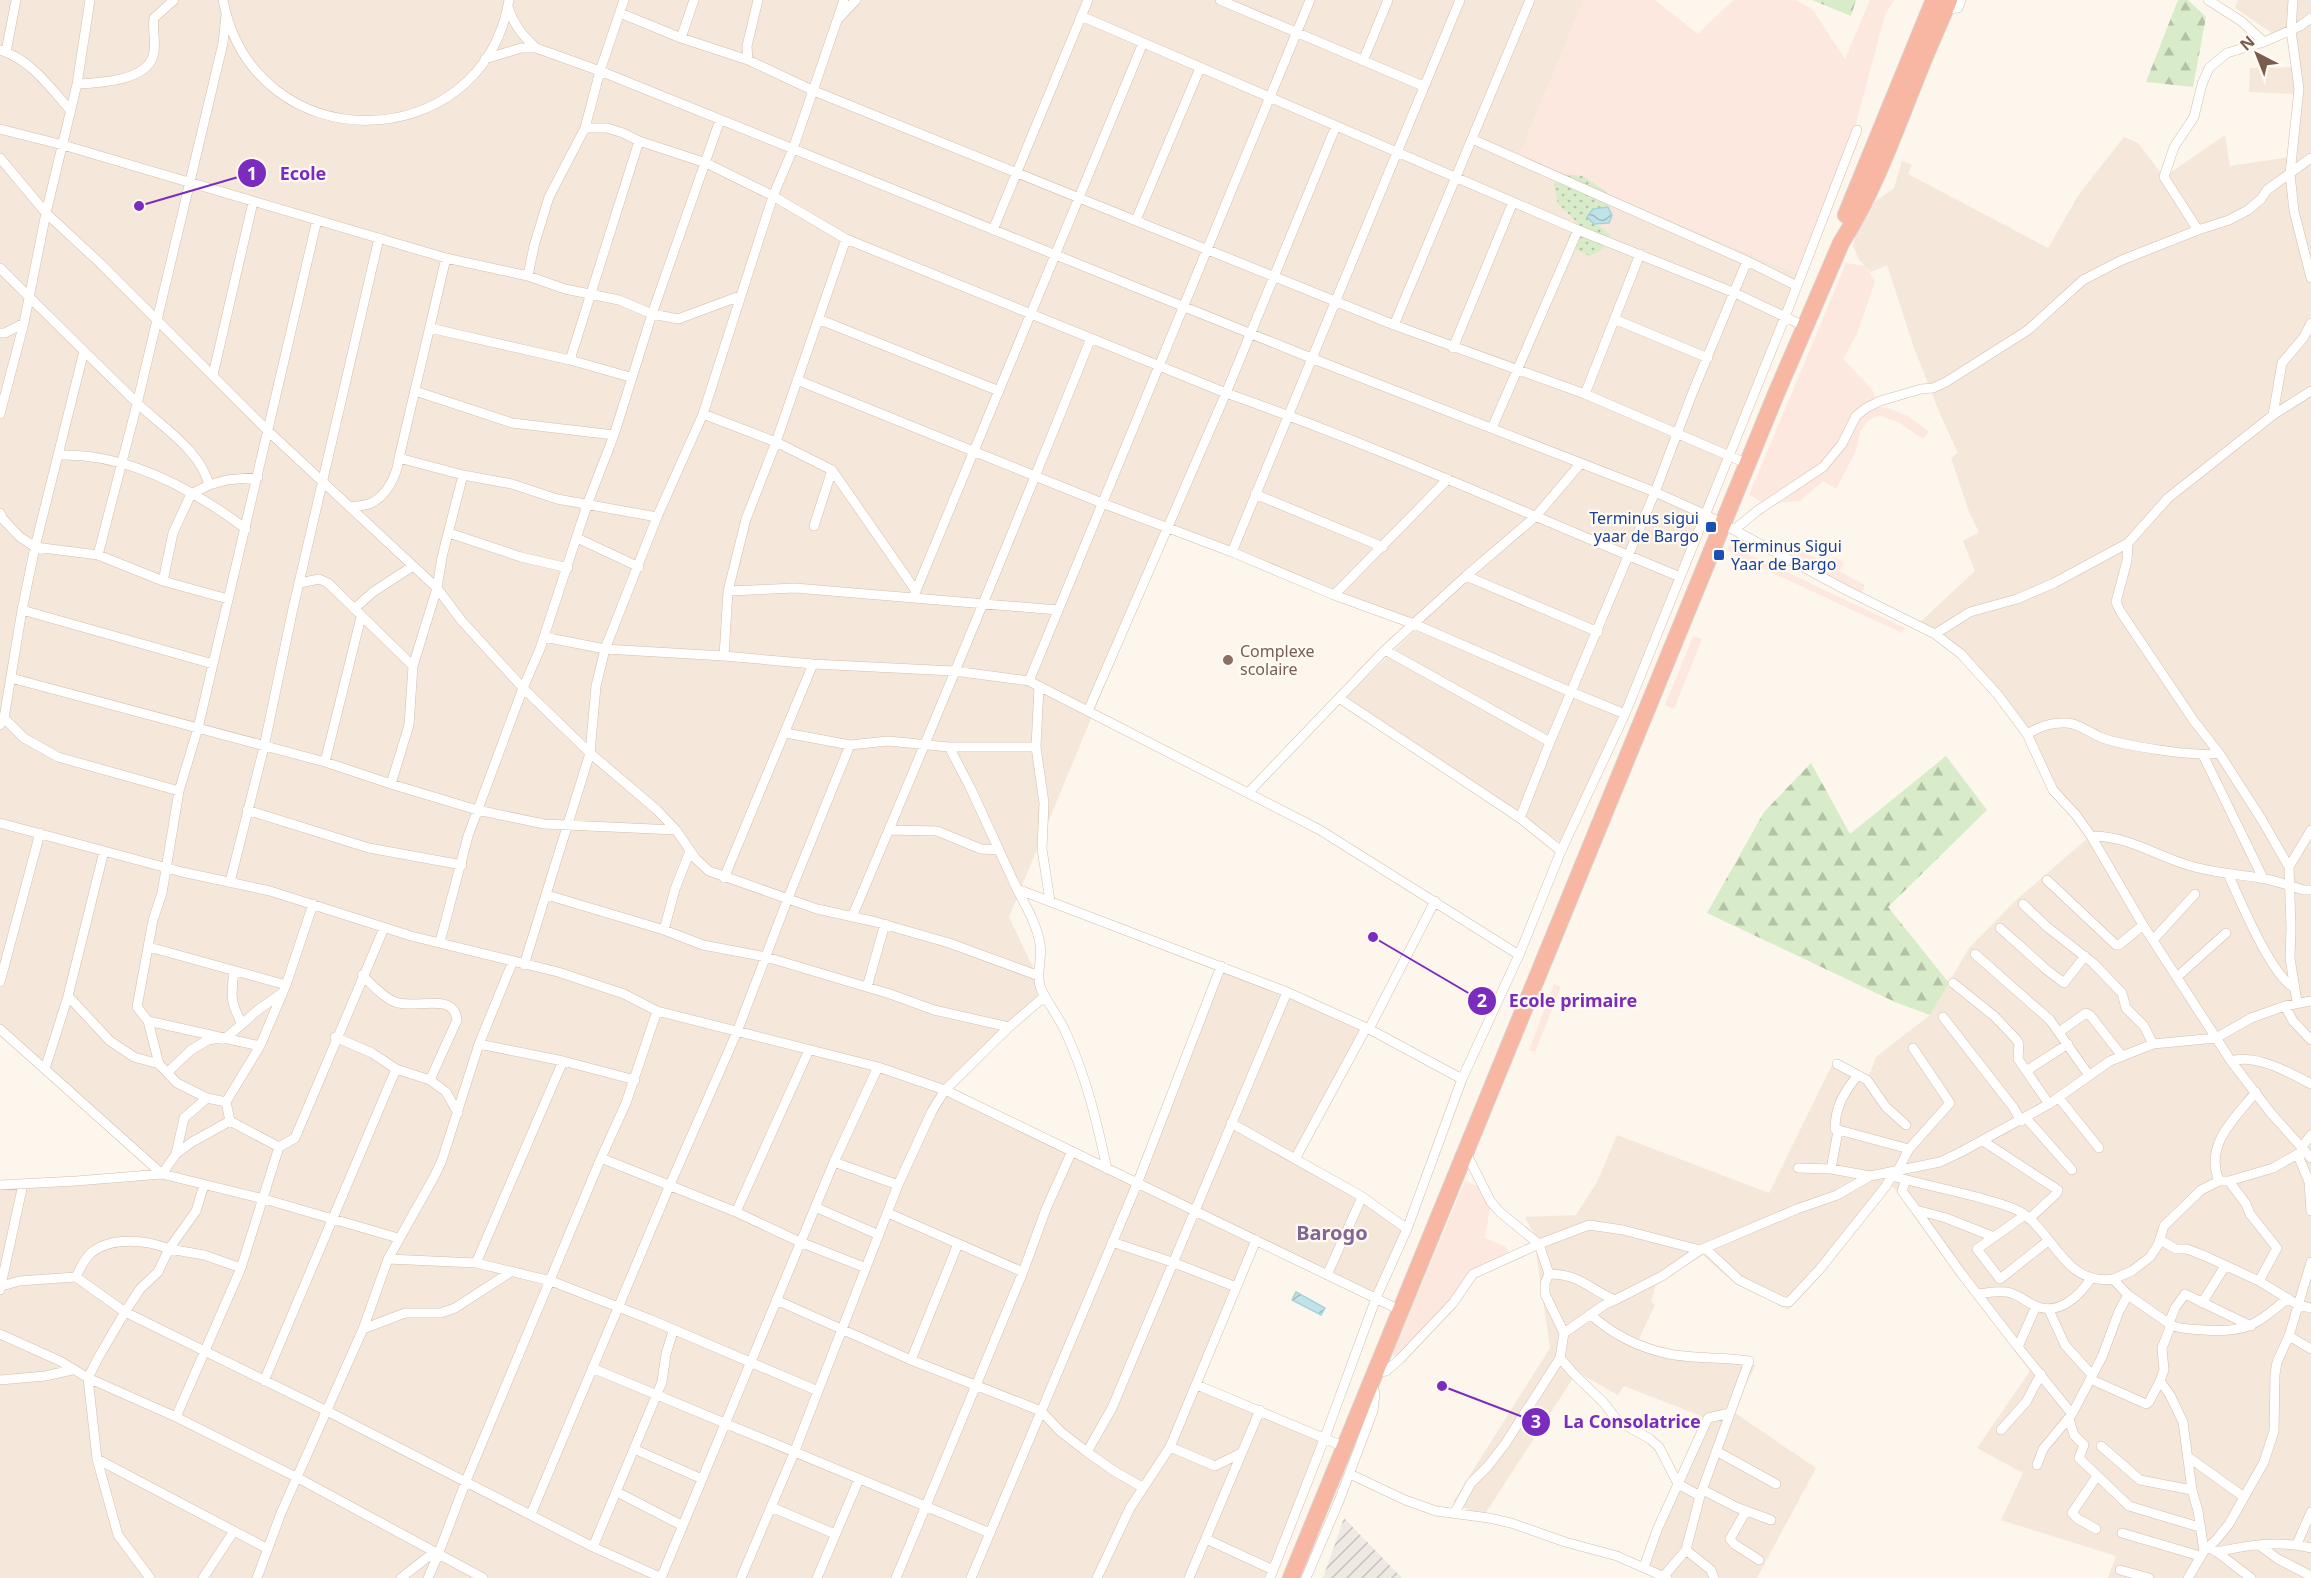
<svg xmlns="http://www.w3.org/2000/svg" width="2311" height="1578" font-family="'Noto Sans',sans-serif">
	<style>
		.residential { fill: #f5e8da }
		.commercial { fill: #fde8e0 }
		.industrial { fill: url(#industrial-furrows) }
		.grass { fill: url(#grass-dots) }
		.forest { fill: url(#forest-firs) }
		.water { fill: url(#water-waves); stroke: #a5d3da; stroke-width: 1.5 }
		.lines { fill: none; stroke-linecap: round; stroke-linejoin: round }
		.street-casing { stroke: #d1beb0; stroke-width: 10 }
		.highway-casing { stroke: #dad1cd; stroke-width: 18 }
		.street { stroke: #fff; stroke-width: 9 }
		.highway { stroke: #f7b7a3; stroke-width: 16 }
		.transit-dot { fill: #1a4fb4; stroke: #fffaf3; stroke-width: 2 }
		.education-dot { fill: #8d6e63; stroke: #fffaf3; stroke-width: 2 }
		.labels { text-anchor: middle; stroke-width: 4.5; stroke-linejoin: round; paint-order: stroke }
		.transit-label { font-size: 16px; fill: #164399; stroke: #fffaf3; text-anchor: end }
		.education-label { font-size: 16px; fill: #785e54; stroke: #fffaf3; text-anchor: start }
		.quarter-label { font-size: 20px; font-weight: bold; fill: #846695; stroke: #fffaf3 }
		.leader { fill: none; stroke: #7b2cbf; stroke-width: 2 }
		.callout-dot { fill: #7b2cbf; stroke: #fffaf3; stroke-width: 2 }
		.mark-label { font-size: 18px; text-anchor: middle; font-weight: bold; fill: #fff }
		.callout-label { font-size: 18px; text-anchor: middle; font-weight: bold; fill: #7b2cbf; stroke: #fffaf3; stroke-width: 4.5; stroke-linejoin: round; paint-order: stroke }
	</style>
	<defs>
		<pattern id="industrial-furrows" width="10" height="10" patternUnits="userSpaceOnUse" patternTransform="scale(1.5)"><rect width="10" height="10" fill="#efe9e4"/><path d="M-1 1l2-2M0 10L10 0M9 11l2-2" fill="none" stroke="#c7c0bb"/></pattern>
		<pattern id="grass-dots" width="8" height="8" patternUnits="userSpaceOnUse" patternTransform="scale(1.5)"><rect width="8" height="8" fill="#d8ecc9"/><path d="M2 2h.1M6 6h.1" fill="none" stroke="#b4c2a5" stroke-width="1.8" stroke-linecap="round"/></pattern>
		<pattern id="forest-firs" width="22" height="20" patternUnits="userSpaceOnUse" patternTransform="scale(1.5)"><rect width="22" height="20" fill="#d8ecc9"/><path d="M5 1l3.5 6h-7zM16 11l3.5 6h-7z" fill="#b4c2a5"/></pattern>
		<pattern id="water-waves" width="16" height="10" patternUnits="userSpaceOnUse" patternTransform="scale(1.5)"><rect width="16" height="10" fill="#bfe3e8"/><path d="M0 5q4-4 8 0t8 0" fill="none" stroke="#a0bbbe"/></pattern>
	</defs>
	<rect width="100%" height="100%" fill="#fdf6ec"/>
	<path class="residential" d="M0,0H1584L1519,156L1798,274L1704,513L1566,846L1344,699L1417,628L1169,530L1009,917L1048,999L948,1086L1137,1181L1222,970L1365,1029L1293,1159L1409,1227L1378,1303L1254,1240L1194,1384L1323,1438L1270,1578H0V1183L170,1178L0,1029Z
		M2238,0H2311V1578H2108L2116,1556L2001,1520L2023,1473L1977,1448L2030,1371L1893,1187L1883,1190L1788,1310L1726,1276L1703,1255L1656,1285L1651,1301L1655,1305L1638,1341L1653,1348L1756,1365L1732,1411L1816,1468L1757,1578H1664L1645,1570L1706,1418L1624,1386L1618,1395L1577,1372L1483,1517L1453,1502L1550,1348L1533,1232L1525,1217L1576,1215L1597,1182L1617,1135L1769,1193L1834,1061L1868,1078L1876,1057L1930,1015L1969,948L2016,900L2089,837L2054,789L2028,736L1961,653L1918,624L1975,571L1963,541L1979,532L1969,512L1951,458L1958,453L1940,414L1914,348L1887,265L1871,272L1859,260L1853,246L1861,212L1894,188L1902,161L1912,165L1908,174L2048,248L2079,194L2124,137L2138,143L2164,177L2225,135L2230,166L2290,157L2295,94L2249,92L2250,68L2300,67L2291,33L2276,36L2235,8Z"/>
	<path class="commercial" d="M1584,0H1655L1698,34L1733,0H1796L1813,10L1845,59L1870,0H1894L1885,15L1854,131L1798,274L1519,156Z
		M1846,263L1866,266L1875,282L1857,334L1843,359L1872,389L1879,407L1888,408L1908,416L1929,432L1923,439L1898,422L1881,416L1875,417L1868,421L1860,432L1856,451L1836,489L1823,481L1800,501L1766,504L1749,495Z
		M1729,545L1905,628L1902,633L1736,556L1727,550Z
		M1792,545L1828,565L1834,557L1844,563L1839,571L1865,585L1861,595L1809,568L1788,550Z
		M1693,636L1702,639L1674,709L1665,705Z
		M1554,984L1561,987L1535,1052L1529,1050Z
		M1465,1181L1485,1189L1491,1202L1485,1238L1506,1247L1511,1256L1498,1262L1473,1281L1399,1359L1392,1355Z"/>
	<path class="industrial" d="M1344,1518L1402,1578H1323Z"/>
	<path class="grass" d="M1562,174L1583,176L1607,192L1608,207L1593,209L1587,217C1595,225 1601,226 1610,235L1603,249L1590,256L1577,250L1569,236L1578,223L1558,204L1554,184Z"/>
	<path class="forest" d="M1812,0H1856L1851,16Z
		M2178,0H2188L2206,17L2193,87L2146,82Z
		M1946,756L1987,810L1888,907L1949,983L1930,1015L1895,1002L1707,913L1764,812L1811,763L1850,834Z"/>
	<path class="water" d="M1608,207L1612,215L1609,223L1594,224L1587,217L1593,209Z
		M1296,1292L1325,1308L1321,1315L1292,1300Z"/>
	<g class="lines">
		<defs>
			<path id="street" d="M223,0C254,162 482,159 509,0
				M624,0L600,71L585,128H607L623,133L639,141L706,163L773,196L846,239L1226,393C1380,447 1529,515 1680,577
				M1220,0L1423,86
				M2208,0L2241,21L2264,42
				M2293,0L2291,30L2299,89L2290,174L2294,211L2311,278
				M508,7C514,25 522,35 536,48
				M1946,9L1958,8L1961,0
				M620,13L681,38L748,60L814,91L1394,325L1585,394L1748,464
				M1081,16L1578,230L1735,293L1804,326
				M839,18L856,0
				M681,38L694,0
				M0,50C30,59 50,87 70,110
				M6,52L16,0
				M485,59L521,48H536L600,71L1311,358L1655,492L1706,515L1844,589L1935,634L1961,654L1998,695L2027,734L2053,790L2076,815L2091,836L2143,925L2231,1061L2270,1112L2311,1158
				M748,60L747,46L758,0
				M1363,61L1388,0
				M77,84C98,83 146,81 153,56C157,44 152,31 154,18L174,0
				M0,129L63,145L446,258L528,276L565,289L619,300L652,314L678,319L740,296
				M1472,139L1747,261L1797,286
				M0,158L46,213L101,264L268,431L437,588L461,620L523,688L590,753L657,810L676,830L696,859L709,871L817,909L876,922L949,943L1039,976
				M1136,220L1200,68
				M993,230L1088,0
				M2198,230L2164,177L2174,147L2194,117L2202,84L2209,68L2227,53L2264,42L2300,26L2311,18
				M0,268C44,312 89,356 134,400C159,425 200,449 209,485
				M528,276L534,246L549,197L585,128
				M818,319L999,391
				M1614,319L1708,358
				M1394,325L1530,0
				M430,328L570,360L630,377
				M0,333H5L24,323
				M1453,348L1513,202
				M570,360L639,141
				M213,375L253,202
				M797,380L1102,503L1232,552L1334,595L1414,624L1571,692L1625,714
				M415,391L512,423L614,435
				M1585,394L1640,254
				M0,414L24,323L46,213L77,84L90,0
				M703,414L776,442L832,470L916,591
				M2273,415L2282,363L2304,337L2311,323
				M1492,428L1578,230
				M59,455C126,453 193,489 246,529
				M399,458L463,475L512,484L557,499L657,517
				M1255,494L1383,547
				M350,507C356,506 363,506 369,504C387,497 397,475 399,458L446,258
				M0,513L3,519L20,537L35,547L98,555L163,581L228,599
				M814,526L832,470
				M1734,530L1757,511L1823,467L1842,444L1856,416L1866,408L1880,401L1921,389L1933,388L1946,382L2028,330L2083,280L2122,260L2198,230L2229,220L2248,210L2261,199L2267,190L2311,158
				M449,533L521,557L568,568
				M577,538L639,567
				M2128,543L2127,561L2116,602L2120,611L2194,721L2219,753
				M1232,552L1460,0
				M98,555L137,404L223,43L226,15
				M1466,576L1598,632
				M163,581L173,533L191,494L209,485L227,480L258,477
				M300,583L319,579L328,583L413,666
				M728,591L795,588L1058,610
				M1334,595L1448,479
				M913,598L1143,43
				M354,609L373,592L413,566
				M22,610L213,664
				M1935,634L1970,612L2017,599L2054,583L2128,543L2168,498L2273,415L2311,391
				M544,637L605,649L724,656L813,664L954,671L1029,681L1320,830L1519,955
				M1385,650L1550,742
				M724,656L728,591L746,519L776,442L846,239
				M11,678L325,762L391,784L477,810L544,824L676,830
				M1029,681L1310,0
				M1039,686L1036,747L1044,803L1042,849L1050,901
				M1339,698L1520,818L1561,851
				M1088,711L1226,393L1336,126
				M4,718L24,738L58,757L179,791
				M0,725L4,718L22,610L35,547L84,351
				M786,733L850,745L888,741L949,747H1036
				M2027,734C2040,727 2050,722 2066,723C2077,723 2089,732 2100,737C2119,745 2199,758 2219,753L2262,820L2289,867L2291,928L2290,958L2297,1002
				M949,747L970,787L1017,889L1287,992L1369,1029L1462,1079
				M2203,755L2263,878
				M325,762L361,617
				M391,784L409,725L413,666L437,588L442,557L463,475
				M1249,792L1385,650L1466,576L1536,516L1581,463
				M247,810L369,848L462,865
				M1520,818L1550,742L1655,492L1692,394L1747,261
				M0,823L182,872L270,891L411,936L558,972L624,994L657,1011L878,1067L945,1090L1402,1311
				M889,830L937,831L981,849L999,850
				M2091,836C2129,836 2156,856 2191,866C2214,873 2237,874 2260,878C2275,880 2289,886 2304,890H2311
				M2289,867L2311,830
				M2228,874C2240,900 2272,978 2295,988
				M724,878L813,664
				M2047,880L2116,945H2119L2143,925
				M230,882L264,747L292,613L379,238
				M1017,889C1026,906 1037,925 1040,944C1043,958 1035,975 1041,989C1048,1004 1059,1017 1066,1033C1086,1076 1097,1122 1107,1169
				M547,895L664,930L703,945L766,957L890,994L934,1010L1009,1027
				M2023,904L2046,926L2093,963L2122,993L2126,1008L2144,1026L2153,1044
				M852,917C934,724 1013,532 1091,338
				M2000,928L2047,970L2064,983L2085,956
				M664,930L675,889L690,851
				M2153,940L2195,894
				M440,942L468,836L523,688L540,649L587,505L614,435L652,314L720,120
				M149,947L286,985
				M1975,954L2050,1020L2088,1074
				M524,965L590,753L596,686L605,649L657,517L703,414L773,196L793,149L844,0
				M234,971C231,995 230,1002 242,1024
				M362,975C372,984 382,997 395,1002C415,1010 454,991 457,1020L430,1080
				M2177,977L2226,933
				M0,982L40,833
				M1953,983L1994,1016L2016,1039L2019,1044L2018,1059L2049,1104
				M867,987L885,924
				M68,996L110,1041L134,1057L159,1064L177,1083L207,1098L226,1102
				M2285,1006L2293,1021L2311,1040
				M1943,1017L2013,1107L2021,1121
				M148,1021L260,1046
				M0,1029L162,1174L264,1199L398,1238
				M1369,1029L1435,901
				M2059,1032L2086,1013L2090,1015L2122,1056
				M335,1037L372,1053L396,1069L430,1080L446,1092L458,1113
				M479,1044L563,1061L635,1080
				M2231,1061C2254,1053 2291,1073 2311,1084
				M159,1064L148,1021L137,1007L153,920L162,893L179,791L198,728L317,220
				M1837,1064L1867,1080L1886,1107L1906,1125
				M45,1069L68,996L104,851
				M2026,1071L2068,1044
				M168,1072L191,1050L208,1040L227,1037L258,1010L282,993
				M1858,1075C1844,1092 1835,1107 1835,1129L1909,1149
				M2059,1098L2099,1148
				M2026,1118L2072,1170
				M1231,1123L1361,1196L1407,1229
				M1983,1141L2058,1190L2056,1194L2029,1219
				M279,1147L230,1121L226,1102L260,1046L286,985L313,904
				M2301,1148L2311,1135
				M176,1154L184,1118L207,1098
				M2298,1155L2309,1182L2311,1211
				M601,1158L736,1212L800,1242L866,1268
				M1295,1159L1366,1028
				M834,1162L898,1185
				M1798,1168L1831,1169L1870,1176
				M1831,1169L1838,1131
				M1898,1170L1909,1149L1950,1103L1913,1048
				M1891,1176C1920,1183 1948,1190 1977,1197C1992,1202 2011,1205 2024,1214C2055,1237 2067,1286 2113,1279L2128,1295L2171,1325L2162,1348L2164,1370L2160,1381L2170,1395L2183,1422L2192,1490L2198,1511L2204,1551
				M1906,1180L1902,1191L1916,1210L1946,1218L1994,1237
				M2219,1181C2204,1144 2235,1118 2256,1092
				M2229,1181L2246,1204L2250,1214L2277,1248L2259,1281
				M0,1185L76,1181L162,1174L176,1154L192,1142L230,1121
				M815,1207L879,1235
				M1916,1210L1961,1273L2018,1347
				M736,1212L809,1050
				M888,1213L1023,1272
				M2025,1215L1977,1249L2000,1279L2048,1241
				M2160,1240L2176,1249H2187L2205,1256L2259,1281L2298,1305L2311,1308
				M1112,1242L1172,1262L1236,1287
				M1705,1248L1739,1280L1784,1302H1789L1819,1270L1886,1186L1893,1173
				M388,1259L476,1263L551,1281L649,1319L818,1391
				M476,1263L563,1061
				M1549,1274C1580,1274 1589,1289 1615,1300L1662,1276L1700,1250
				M1327,1275L1362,1197
				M76,1277C80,1269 84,1259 91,1253C111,1236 147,1240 169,1249L196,1211L204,1185
				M2113,1279L2132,1271L2150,1257L2158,1245L2164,1226L2201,1190L2219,1181H2229L2273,1168L2303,1151
				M2,1286L19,1281L76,1277L125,1312L327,1411L593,1547L662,1578
				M0,1290L23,1184
				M1978,1294C1987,1293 2001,1290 2011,1293C2020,1296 2028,1303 2036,1306C2058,1316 2080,1296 2091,1278
				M776,1300L911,1360L1041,1411L1061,1432L1087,1452L1114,1471L1142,1487
				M2202,1303L2225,1266
				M2036,1306L2018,1347L2072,1414
				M2049,1310L2065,1345L2092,1375
				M1590,1314C1612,1334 1640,1348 1669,1354C1695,1359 1723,1357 1749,1361L1700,1496L1686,1550L1664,1576
				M2169,1323L2175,1308L2185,1294L2251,1326
				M2171,1325C2182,1330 2192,1329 2204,1330C2248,1333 2255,1325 2288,1298
				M363,1329L405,1313H441L455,1308L512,1271
				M1564,1333L1604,1305L1615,1300
				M0,1334L60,1361L88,1378L176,1417L298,1478L483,1578
				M2289,1336L2311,1349
				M1560,1358L1573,1373L1603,1402L1618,1421L1650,1439L1659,1447L1678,1484L1657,1530L1644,1567
				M911,1360L958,1244
				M592,1368L990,1533
				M1374,1373L1386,1371L1400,1359L1453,1303L1473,1274L1539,1244L1589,1225L1623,1230L1700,1250L1797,1209L1837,1195L1870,1176L1940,1162L1961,1152L2049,1104L2110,1061L2153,1044L2216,1038L2251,1018L2285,1006L2311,1001
				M2090,1379L2146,1404L2149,1402L2160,1381
				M0,1380L45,1376L72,1370
				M264,1381L396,1069
				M1197,1385L1345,1447
				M176,1417L241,1268L279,1147L295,1138L384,928
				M2069,1419L2074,1435L2084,1445L2079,1458L2129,1506L2199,1527
				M2001,1430L2026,1402L2041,1374
				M2101,1446L2140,1480L2192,1490
				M1170,1447L1215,1466L1241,1453
				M634,1449L702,1479
				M1087,1452L1112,1408L1287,992
				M1718,1452L1776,1484
				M2188,1457L2244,1497
				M97,1459L268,1549
				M2037,1465L2043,1449L2072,1414L2102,1357L2119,1311L2128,1295
				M1350,1474L1405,1500L1436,1511L1489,1518L1511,1523L1565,1542L1617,1556L1667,1578
				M1703,1490L1736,1507L1771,1520
				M617,1492L683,1526
				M1700,1496L1678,1484L1708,1418L1730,1413
				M771,1507L835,1534
				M1746,1511L1730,1539L1734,1544L1759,1560
				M531,1514L669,1187L737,1032L788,898L850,745
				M1454,1514L1471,1483L1488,1466L1505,1444L1560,1358L1564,1333L1545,1294V1283L1549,1274L1539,1244L1501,1213L1491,1202L1466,1153
				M2096,1529L2078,1519L2072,1513L2097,1476
				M2122,1533L2200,1556
				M1206,1539L1273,1570
				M2297,1544L2311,1512
				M2259,1545L2278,1559L2311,1576
				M593,1547L662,1382L666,1354L673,1331
				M2208,1547L2217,1552C2247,1545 2280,1540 2311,1548
				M1686,1550L1711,1570L1714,1578
				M2217,1552L2251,1578
				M2120,1570L2149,1578
				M150,1578L118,1535L97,1459L88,1378L98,1358L125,1312L140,1289L158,1272L169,1249L204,1255L241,1268
				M203,1578L234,1531
				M257,1578L281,1513L363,1329L388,1259L434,1177L442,1160L479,1044L513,961
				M401,1578L433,1553
				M428,1578L438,1555L466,1481L601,1158L626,1103L657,1011
				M661,1578L834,1162L878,1067
				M741,1578L794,1453L898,1185L932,1111L945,1090L1009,1027L1045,996
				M817,1578L859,1479
				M896,1578L1023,1272L1046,1209L1072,1151
				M971,1578L1137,1184L1221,966
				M1097,1578L1130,1508L1170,1447L1256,1240
				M1189,1578L1260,1410
				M1270,1578L1325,1437L1376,1298L1407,1229L1462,1079L1519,955L1561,851L1625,714L1785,317L1857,130
				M1306,1578L1339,1501L1373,1411L1375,1393L1372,1385
				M2188,1578L2204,1551L2216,1540L2229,1524L2264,1462L2274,1431L2275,1374L2277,1362L2289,1336L2311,1262"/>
			<path id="highway" d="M1846,215L1934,0
				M1291,1578L1776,394L1841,243C1874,191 1894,133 1917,76C1927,50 1939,25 1949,0"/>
		</defs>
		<use href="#street" class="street-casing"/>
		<use href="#highway" class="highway-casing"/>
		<use href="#street" class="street"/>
		<use href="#highway" class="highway"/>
	</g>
	<g class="transit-dot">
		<rect x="1705" y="521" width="12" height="12" rx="3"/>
		<rect x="1713" y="549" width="12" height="12" rx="3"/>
	</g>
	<circle class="education-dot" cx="1228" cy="660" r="6"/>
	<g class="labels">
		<g class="transit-label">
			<text x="1699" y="524">Terminus sigui<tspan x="1699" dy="18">yaar de Bargo</tspan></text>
			<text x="1731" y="552" text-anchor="start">Terminus Sigui<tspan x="1731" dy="18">Yaar de Bargo</tspan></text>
		</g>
		<g class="education-label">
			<text x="1240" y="657">Complexe<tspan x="1240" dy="18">scolaire</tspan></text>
		</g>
		<g class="quarter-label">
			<text x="1332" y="1240">Barogo</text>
		</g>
	</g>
	<path class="leader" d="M139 206L252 173M1373 937L1482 1001M1442 1386L1536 1422"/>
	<g class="callout-dot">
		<circle cx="139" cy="206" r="6"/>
		<circle cx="1373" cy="937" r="6"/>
		<circle cx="1442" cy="1386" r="6"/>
		<circle cx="252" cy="173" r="15"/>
		<circle cx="1482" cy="1001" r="15"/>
		<circle cx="1536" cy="1422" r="15"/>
	</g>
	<g class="mark-label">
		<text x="252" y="180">1</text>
		<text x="1482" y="1007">2</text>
		<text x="1536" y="1428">3</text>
	</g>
	<g class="callout-label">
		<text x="303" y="180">Ecole</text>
		<text x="1573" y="1007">Ecole primaire</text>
		<text x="1632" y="1428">La Consolatrice</text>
	</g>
	<g transform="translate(2257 54) rotate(318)" stroke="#fffaf3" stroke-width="4.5" paint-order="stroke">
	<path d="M0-4.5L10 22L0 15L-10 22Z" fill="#7a5c4d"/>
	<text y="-9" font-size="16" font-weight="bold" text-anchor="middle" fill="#7a5c4d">N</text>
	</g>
</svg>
